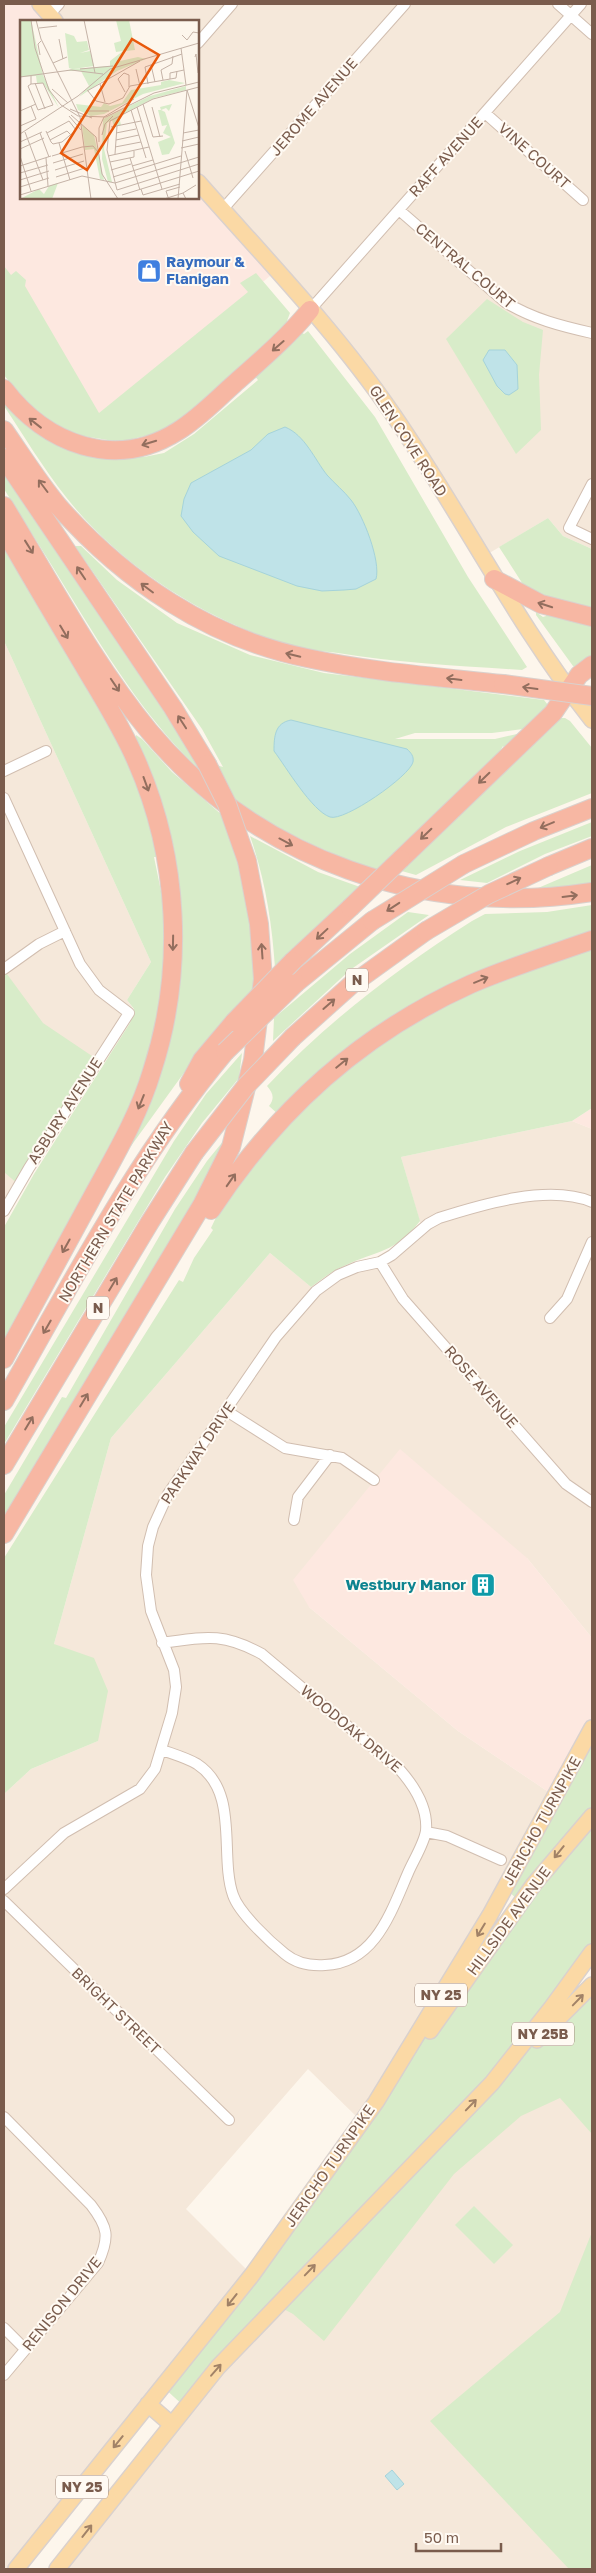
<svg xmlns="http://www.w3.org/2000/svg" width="596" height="2573" font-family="'Golos Text',sans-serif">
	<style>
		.residential { fill: #f5e8da }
		.commercial { fill: #fde8e0 }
		.green { fill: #d8ecc9 }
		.water { fill: #bfe3e8; stroke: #a5d3da }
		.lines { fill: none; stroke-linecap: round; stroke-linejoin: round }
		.minor-casing { stroke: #d1beb0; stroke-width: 12 }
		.primary-casing { stroke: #dad1cd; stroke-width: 18 }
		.motorway-casing { stroke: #dad1cd; stroke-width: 20 }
		.minor { stroke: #fff; stroke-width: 10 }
		.primary { stroke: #fbd9a5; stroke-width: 15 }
		.motorway { stroke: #f7b7a3; stroke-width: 18 }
		.motorway-bridge-casing { stroke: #dad1cd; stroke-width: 20; stroke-linecap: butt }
		.motorway-bridge { stroke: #f7b7a3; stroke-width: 18 }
		.oneway { stroke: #936e5e }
		.oneway2 { stroke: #a18267 }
		.labels { text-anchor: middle; stroke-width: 4; stroke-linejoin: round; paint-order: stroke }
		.shield { fill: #fffaf3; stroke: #a28b7f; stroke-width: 1 }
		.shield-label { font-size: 14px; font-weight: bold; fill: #7a5c4d }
		.street-label { font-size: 15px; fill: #7a5c4d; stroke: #fffaf3 }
		.shop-label { font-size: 15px; font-weight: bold; fill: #366cbe; stroke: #fffaf3; text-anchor: start }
		.culture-label { font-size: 15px; font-weight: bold; fill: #0d838f; stroke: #fffaf3; text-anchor: end }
		.inset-road { fill: none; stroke: #c5b3a7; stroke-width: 1 }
		.view { fill: #e8590c; fill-opacity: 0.15; stroke: #e8590c; stroke-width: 2.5 }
		.inset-edge { fill: none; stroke: #7a5c4d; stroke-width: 2.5 }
	</style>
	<rect width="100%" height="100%" fill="#fdf6ec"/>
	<path class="residential" d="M40,4H592V549L563,536L548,518L481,558L408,437L198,182V21H55Z
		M4,641L151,962L127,1000L132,1007L129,1013L4,1211Z
		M572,1121L592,1129V1638L527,1558L309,1607L458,1731L556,1797L362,2122L308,2069L186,2209L252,2275L16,2569H4V1794L31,1769L98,1741L54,1644L111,1438L270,1253L316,1291L378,1262L422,1229L401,1157Z
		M592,1985V2569H57L171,2424Z"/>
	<path class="commercial" d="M4,4H40L56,21H21V198H198V182L276,271L95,421L4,270Z
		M592,1108V1129L572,1121Z
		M400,1449L527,1558L592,1638V1728L556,1797L458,1731L309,1607L293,1580Z"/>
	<path class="green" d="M4,266L11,275L16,271L26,280L25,286L99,413L248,292L240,283L256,273L290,313L287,321L290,323L185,419L161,432L120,442L71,434L34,413L4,375Z
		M487,299L523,322L543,330L539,375L541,430L516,454L446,339Z
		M308,331L375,417L468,577L527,667L522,670C461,666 399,663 338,653C323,651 307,650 293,646C208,622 121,567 66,497C43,468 24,436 4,406V397L26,424L144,457L164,453L194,434L258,380L254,375L302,333L304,334Z
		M4,475L196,759L223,767L202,729L75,546H81L117,580L177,623L250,655L324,673L544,700L548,705V711L530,728L492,733H415L395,739H495L517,734L518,739L506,750L503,746L493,762L376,871C330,853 285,835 244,806C166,752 117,672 68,592C47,557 25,523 4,489Z
		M548,518L563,536L592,549V611L544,600L526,589L499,547Z
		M4,546L131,765L159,857H154L163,901L165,972L158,1026L135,1097L4,1346V1227L34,1174L130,1023L134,1009L127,1000L151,962L4,641Z
		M536,612L543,617L546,616V613L592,623V658L576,668L573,666L536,615Z
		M558,718H565L570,721L592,748V793L506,827L416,875L398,870L450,822L459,817L457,814Z
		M136,735L142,739L172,772L222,815L244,882L252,939L254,989L199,1052L131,1146L128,1145L157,1084L173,1027L181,977L180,909L174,848L155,787L135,743Z
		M592,822V836L545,854L487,883L460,880L520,851Z
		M250,836L318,872L360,887L275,968C272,922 265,879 250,836Z
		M592,865V883L531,891Z
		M592,905V936L443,992L279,1115L269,1106C275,1098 273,1093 267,1086C328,1021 397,969 472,921L485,914L547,912Z
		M408,912L429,915L350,970L273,1041L274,1018L350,954Z
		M592,949V1108L572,1121L401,1157L420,1221C396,1253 377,1250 344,1266C332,1271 322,1279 311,1287L270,1253L111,1438L54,1644L94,1658L108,1691L98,1741L31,1769L4,1794V1558L179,1280L183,1282L194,1258L213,1230L211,1228C221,1205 239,1185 254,1165C304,1099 371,1046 444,1006C487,982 545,965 592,949Z
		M4,970L43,1023L98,1060L19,1185L4,1172Z
		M242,1053L239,1078L202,1123L165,1177L4,1444V1427L174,1141L206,1094Z
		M225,1139L204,1185L4,1522V1495L62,1397L66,1398L175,1209L207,1161Z
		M592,1728V1952L496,2078L592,1985V2134L560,2098L521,2116L454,2174L324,2341L293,2314L276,2305L185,2407L163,2387L439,2018L520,1902L505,1888Z
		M474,2206L513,2245L494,2264L455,2225Z
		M592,2232V2569H569L430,2421L560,2312Z"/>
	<path class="water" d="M489,350H505L517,365L518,389L509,395L505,394L497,386L483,360Z
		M285,427C305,435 315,460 327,475C335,484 344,491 351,500C363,515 381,561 376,579L356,589L344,590L322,591L297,586L219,556L193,532L181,516L184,499L191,483L251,450L268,434Z
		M291,720L407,749C411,753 414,756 413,762C410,776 344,822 330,817C312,811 286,767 274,751C274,736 275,723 291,720Z
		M392,2470L404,2484L397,2490L385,2476Z"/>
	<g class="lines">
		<defs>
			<path id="minor" d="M558,4L592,34
				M49,15L59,4
				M198,43L232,4
				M485,113L583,200
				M222,210L405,4
				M399,210L505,302C533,319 561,326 592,333
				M310,310L581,4
				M592,484L569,528L592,539
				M4,771L46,751
				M4,798L80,964L99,990L129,1013L29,1168L4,1211
				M4,969L39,944L65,931
				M380,1262L403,1299L566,1484L592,1502
				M550,1318L567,1299L592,1242
				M225,1410L285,1448L342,1458L374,1480
				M294,1520L298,1497L330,1455
				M162,1750C173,1754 187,1758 197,1764C240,1792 219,1855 233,1895C239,1913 270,1942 285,1954C296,1963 311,1966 325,1965C375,1963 391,1912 408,1873C413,1861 424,1844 426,1831C428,1808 415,1787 400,1770L262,1654C222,1632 205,1637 162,1643
				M426,1832L447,1836L501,1860
				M4,1889L64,1833L140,1789L155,1769L172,1713L176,1687L174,1670L151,1611L146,1575L148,1546L153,1527L168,1494L276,1337L316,1291L338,1275L357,1267L380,1262L392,1255L428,1224L439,1218C483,1204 549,1184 592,1202
				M4,1901L229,2120
				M4,2117L91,2205C108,2227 110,2237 98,2263L4,2375
				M4,2328L25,2349"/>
			<path id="primary" d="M40,4L55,21
				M198,182C264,257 335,330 392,413C462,514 516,624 592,720
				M430,2031L534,1884L592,1816
				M537,2040L592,1985
				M148,2404L171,2424
				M16,2569L252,2275L376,2102L490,1915L592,1728
				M57,2569L218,2367L492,2083L552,2007L592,1952"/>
			<path id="motorway" d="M4,389C46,444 115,471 178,431C199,418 216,400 234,384C261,360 287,338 310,310
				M4,430C22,456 39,483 59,507C125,581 209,638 307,658C371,672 438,677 503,684
				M4,458L173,708L207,764
				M4,506C50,581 93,663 149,731C258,861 426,918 592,892
				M4,530C30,575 56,619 83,664C101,695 121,726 136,760C179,857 185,970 152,1071C138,1118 112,1160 89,1203C61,1255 32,1307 4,1359
				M494,579L541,604L592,617
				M401,859L553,713L579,675L592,665
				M464,864L534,831L592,808
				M549,866L592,848
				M293,961L350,908
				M296,983L372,921
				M293,1037L351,985L426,931
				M189,1084L202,1060L234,1022
				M211,1210C277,1110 360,1034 471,984C510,967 552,954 592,940
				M4,1401C73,1281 136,1158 225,1052
				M4,1465L150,1222L194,1153
				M4,1534L202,1205L231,1147L253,1060L263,979L259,924L247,861"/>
		</defs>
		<use href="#minor" class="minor-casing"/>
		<use href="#primary" class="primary-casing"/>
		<use href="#motorway" class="motorway-casing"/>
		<use href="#minor" class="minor"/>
		<use href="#primary" class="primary"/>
		<use href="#motorway" class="motorway"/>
		<defs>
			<path id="motorway-bridge" d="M503,684L592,696
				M207,764L227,804L247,861
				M350,908L401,859
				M372,921L464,864
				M426,931L489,894L549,866
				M234,1022L293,961
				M225,1052L296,983
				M194,1153L246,1086L293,1037"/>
		</defs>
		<use href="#motorway-bridge" class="motorway-bridge-casing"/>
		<use href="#motorway-bridge" class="motorway-bridge"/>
	</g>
	<defs><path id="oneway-shaft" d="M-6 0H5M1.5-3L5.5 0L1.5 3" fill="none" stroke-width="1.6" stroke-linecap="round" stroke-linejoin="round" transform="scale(1.25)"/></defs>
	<g class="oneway">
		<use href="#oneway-shaft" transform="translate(278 346) rotate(139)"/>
		<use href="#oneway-shaft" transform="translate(35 423) rotate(-142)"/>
		<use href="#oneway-shaft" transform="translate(149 443) rotate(163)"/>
		<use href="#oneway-shaft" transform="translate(43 486) rotate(-127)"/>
		<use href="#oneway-shaft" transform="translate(29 547) rotate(58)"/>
		<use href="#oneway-shaft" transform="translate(81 573) rotate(-124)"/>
		<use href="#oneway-shaft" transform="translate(147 588) rotate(-143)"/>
		<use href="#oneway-shaft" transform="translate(545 605) rotate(-162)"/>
		<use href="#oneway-shaft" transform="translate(64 632) rotate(59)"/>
		<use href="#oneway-shaft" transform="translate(293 655) rotate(-166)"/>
		<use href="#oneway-shaft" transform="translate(454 679) rotate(-173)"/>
		<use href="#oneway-shaft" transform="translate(115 685) rotate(56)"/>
		<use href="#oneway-shaft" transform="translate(530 688) rotate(-172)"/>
		<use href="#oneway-shaft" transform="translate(182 722) rotate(-123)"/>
		<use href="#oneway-shaft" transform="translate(484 778) rotate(136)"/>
		<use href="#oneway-shaft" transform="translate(146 784) rotate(70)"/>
		<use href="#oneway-shaft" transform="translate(547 825) rotate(157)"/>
		<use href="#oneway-shaft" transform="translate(426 834) rotate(136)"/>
		<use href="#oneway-shaft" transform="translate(286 842) rotate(28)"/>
		<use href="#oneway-shaft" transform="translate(514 881) rotate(-25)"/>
		<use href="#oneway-shaft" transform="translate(570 896) rotate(-7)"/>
		<use href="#oneway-shaft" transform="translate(393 907) rotate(147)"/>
		<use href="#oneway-shaft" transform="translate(322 934) rotate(137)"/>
		<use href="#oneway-shaft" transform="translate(173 943) rotate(91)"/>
		<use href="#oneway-shaft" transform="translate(262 951) rotate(-94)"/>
		<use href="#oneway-shaft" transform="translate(481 980) rotate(-22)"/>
		<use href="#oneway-shaft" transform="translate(329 1004) rotate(-41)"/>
		<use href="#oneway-shaft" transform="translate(342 1063) rotate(-39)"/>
		<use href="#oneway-shaft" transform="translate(141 1102) rotate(112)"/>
		<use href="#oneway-shaft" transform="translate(231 1180) rotate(-55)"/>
		<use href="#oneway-shaft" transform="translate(66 1246) rotate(119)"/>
		<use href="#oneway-shaft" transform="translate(113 1284) rotate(-59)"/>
		<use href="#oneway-shaft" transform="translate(47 1327) rotate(120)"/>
		<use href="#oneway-shaft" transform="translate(84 1400) rotate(-59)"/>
		<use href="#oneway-shaft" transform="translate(29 1423) rotate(-59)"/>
	</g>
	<g class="oneway2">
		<use href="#oneway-shaft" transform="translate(559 1852) rotate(129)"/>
		<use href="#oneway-shaft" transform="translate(481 1930) rotate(121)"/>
		<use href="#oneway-shaft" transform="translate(578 2000) rotate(-46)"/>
		<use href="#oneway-shaft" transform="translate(471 2105) rotate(-46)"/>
		<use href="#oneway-shaft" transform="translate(310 2270) rotate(-46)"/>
		<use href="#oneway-shaft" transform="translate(232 2300) rotate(128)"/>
		<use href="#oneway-shaft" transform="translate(216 2370) rotate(-49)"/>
		<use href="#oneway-shaft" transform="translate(118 2442) rotate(129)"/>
		<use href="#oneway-shaft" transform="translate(87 2531) rotate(-52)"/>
	</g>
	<defs>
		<symbol id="shop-square" viewBox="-11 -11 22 22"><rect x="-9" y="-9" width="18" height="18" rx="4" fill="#3f7fe0" stroke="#fffaf3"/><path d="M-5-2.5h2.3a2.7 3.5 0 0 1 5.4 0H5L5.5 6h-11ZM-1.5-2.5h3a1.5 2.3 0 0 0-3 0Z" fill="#fff"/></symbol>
		<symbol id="building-square" viewBox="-11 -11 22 22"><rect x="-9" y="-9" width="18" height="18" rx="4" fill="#0f9aa8" stroke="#fffaf3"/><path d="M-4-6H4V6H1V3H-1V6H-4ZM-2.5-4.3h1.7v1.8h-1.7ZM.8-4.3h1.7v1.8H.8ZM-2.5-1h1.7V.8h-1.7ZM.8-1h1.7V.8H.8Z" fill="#fff"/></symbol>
	</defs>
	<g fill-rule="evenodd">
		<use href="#shop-square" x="135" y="257" width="28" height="28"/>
		<use href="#building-square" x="469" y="1571" width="28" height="28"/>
	</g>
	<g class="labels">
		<g class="shield">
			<rect x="346" y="968.5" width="22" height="23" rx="4"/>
			<rect x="87" y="1296.5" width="22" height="23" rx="4"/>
			<rect x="415" y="1983.5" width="52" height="23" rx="4"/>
			<rect x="512" y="2022.5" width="62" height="23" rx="4"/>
			<rect x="56" y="2475.5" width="52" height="23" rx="4"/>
		</g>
		<g class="shield-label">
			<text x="357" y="985">N</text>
			<text x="98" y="1313">N</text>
			<text x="441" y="2000">NY 25</text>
			<text x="543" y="2039">NY 25B</text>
			<text x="82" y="2492">NY 25</text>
		</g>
		<g class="street-label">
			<text transform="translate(314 107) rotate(-49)" y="5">JEROME AVENUE</text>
			<text transform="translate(534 156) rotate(42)" y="5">VINE COURT</text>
			<text transform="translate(446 157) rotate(-48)" y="5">RAFF AVENUE</text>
			<text transform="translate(465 266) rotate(40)" y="5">CENTRAL COURT</text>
			<text transform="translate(408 441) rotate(57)" y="5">GLEN COVE ROAD</text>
			<text transform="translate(65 1111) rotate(-57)" y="5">ASBURY AVENUE</text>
			<text transform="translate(116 1212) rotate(-59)" y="5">NORTHERN STATE PARKWAY</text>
			<text transform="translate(481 1387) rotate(49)" y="5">ROSE AVENUE</text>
			<text transform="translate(198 1453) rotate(-56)" y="5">PARKWAY DRIVE</text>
			<text transform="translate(351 1729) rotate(40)" y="5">WOODOAK DRIVE</text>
			<text transform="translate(542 1821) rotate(-61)" y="5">JERICHO TURNPIKE</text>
			<text transform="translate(509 1921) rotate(-54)" y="5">HILLSIDE AVENUE</text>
			<text transform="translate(116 2011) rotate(44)" y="5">BRIGHT STREET</text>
			<text transform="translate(330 2166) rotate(-55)" y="5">JERICHO TURNPIKE</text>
			<text transform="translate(62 2304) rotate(-51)" y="5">RENISON DRIVE</text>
		</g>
		<g class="shop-label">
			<text x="166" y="267">Raymour &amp;<tspan x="166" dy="17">Flanigan</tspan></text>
		</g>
		<g class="culture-label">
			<text x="466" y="1590">Westbury Manor</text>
		</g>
	</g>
	<g transform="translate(20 20)">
		<rect width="179" height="179" fill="#fdf6ec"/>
		<path d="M0,0H11L23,55L39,88L23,63H17L16,56L0,57ZM96,0H109L115,30L106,31L100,36V41L118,37L126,39L97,51L59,77L69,66L61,51H46L52,49L49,48L45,13L54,16L57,22L67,21L69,30L60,33L70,31L74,46L53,49L90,46V41L103,31L96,32L94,23L101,21ZM149,60L165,63L123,74L84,94L71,96L58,90L56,84L81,87L84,83L90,86L102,83L111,70L141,65V62ZM166,66V70L134,78L99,96L101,105L94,107L92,100L87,103L84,129L92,162H88L82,139L83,99L130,76ZM152,84L149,91L146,88L141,90L145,92L155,123L149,134L142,135L138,122L151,117L143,113L147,105L142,106L138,90H141L140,87ZM62,105L74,115L84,160L80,159L74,129L65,130ZM38,163L32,179H0L19,169L24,174L29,166Z" fill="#d8ecc9"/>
		<path class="inset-road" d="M11,0L15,28L29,70L41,85L58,96L86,97L134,73L179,62M16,0L21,19L60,97L71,179M64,0L75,53M19,8L37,6M162,15L167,20L173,12L179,13M39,19L43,39M161,28L166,65M20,35L18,24L21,21M175,37L176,34L178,53M33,43L47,37M131,45L135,62M60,49L93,46M116,49L120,66M11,56V64L8,66L18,90L33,85L23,63L11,64M0,57L51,50L83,54M150,59V53L164,50M143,60L141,50L152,44L153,36M15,63L25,89M80,64L85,82M128,64L125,47L162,34M179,67L133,79L90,101L87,130L97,170L179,144M32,69L48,83M167,70L179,108M67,71L120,41M68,71L76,81L89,84L103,78L110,66L156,58L157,51M105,72L98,59L104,53L109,55V67M123,84L133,117L143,116M117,87L142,169M132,87L140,117M50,89L72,98M111,90L126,138M0,91L16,84M66,91H89M51,95L76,117L82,154L98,179M49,96L61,110M0,106L16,99L11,86M91,107L121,101M26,111L31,122L33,124L42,122L56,110L49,101L27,113M5,112L23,160M20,113L29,137M96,113L116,109M163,113L179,110M0,114L58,76L90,49L179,23M82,115L85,104L93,96M30,120L47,111L51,115M96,120L119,115M162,121L179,117M0,122L22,112M79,122V108L84,97L114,79M39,123L50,160M62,127L73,126L78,132M95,127L121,122M161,128L179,124M0,129L24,118M165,131L173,158M95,134L97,106M0,136L11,171M32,136L62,127M88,136L129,127M26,138L28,166M110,138L120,170M90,142L114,137V131M33,143L63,134M0,146L31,136M112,146L133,140M35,150L64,141M91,150L111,144M0,153L28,145M36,157L65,148M93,157L161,136M0,160L29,151M0,167L29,158M121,169L123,175L160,164M163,173L176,165M0,175L62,156L95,163L179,137M102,175L179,151M148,177L146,171L160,167M144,179L163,173L166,179M158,179L167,70"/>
		<path class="view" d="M112,19L139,35L67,150L41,133Z"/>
		<rect width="179" height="179" class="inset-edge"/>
	</g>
	<rect width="596" height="2573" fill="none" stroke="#7a5c4d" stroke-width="10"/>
	<path d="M416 2543v8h85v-8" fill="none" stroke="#7a5c4d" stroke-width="2.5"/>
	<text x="424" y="2543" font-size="15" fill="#7a5c4d" stroke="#fffaf3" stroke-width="4" paint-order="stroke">50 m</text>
</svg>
